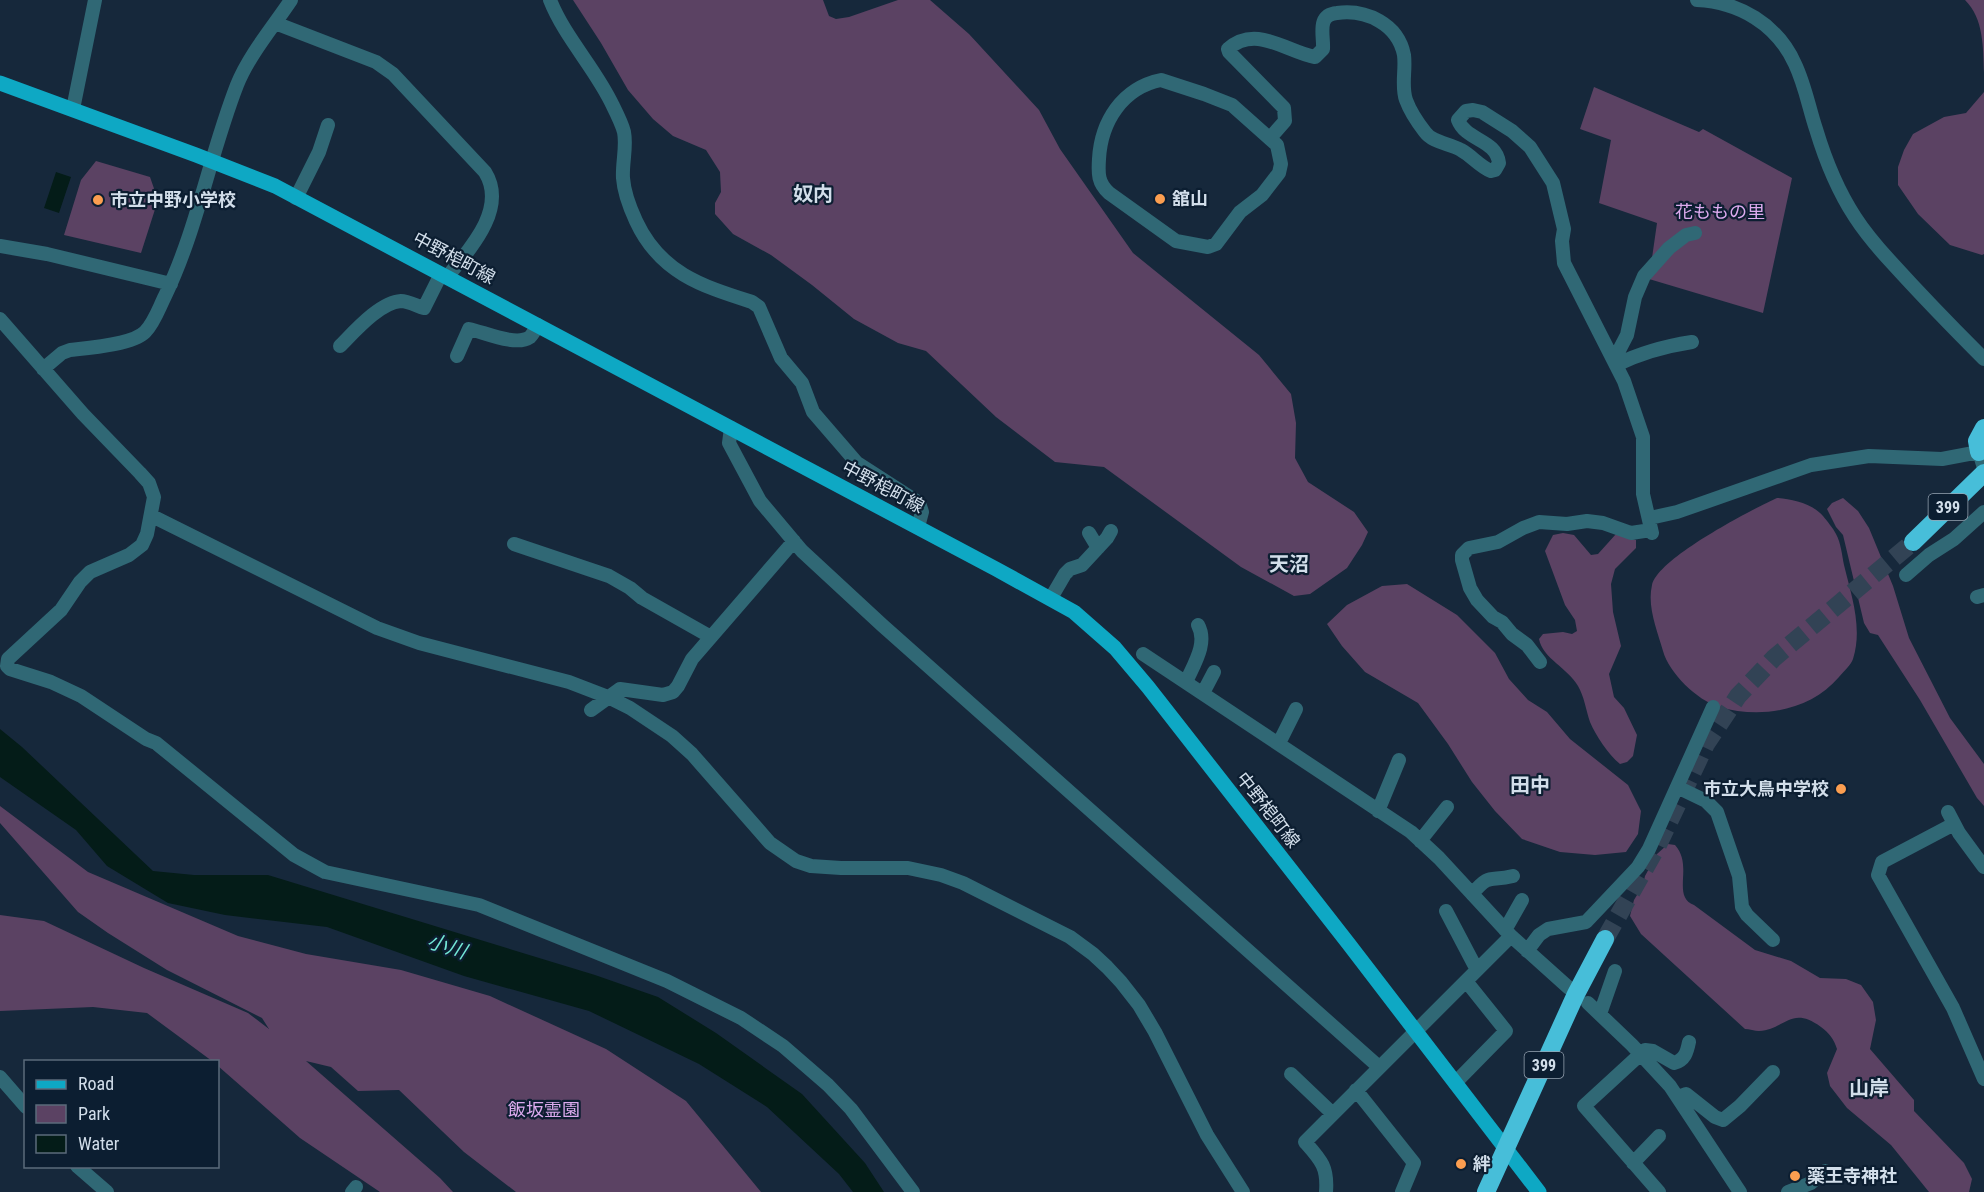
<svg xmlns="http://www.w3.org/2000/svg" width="1984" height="1192" font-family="'Roboto Condensed','Noto Sans JP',sans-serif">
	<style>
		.green { fill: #5b4263 }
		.water { fill: #041c18 }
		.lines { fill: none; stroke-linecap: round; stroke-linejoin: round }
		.highway-tunnel { stroke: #324355; stroke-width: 18; stroke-dasharray: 18 9; stroke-linecap: butt }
		.minor { stroke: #306875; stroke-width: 14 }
		.major { stroke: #0ea8c4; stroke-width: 15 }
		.highway { stroke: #47bed9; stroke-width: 18 }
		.poi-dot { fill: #fb9e50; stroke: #0c1e31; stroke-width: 2 }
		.labels { text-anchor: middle; stroke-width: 4.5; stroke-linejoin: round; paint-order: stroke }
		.shield { fill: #0c1e31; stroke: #97a4b2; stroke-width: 1.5 }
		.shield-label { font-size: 16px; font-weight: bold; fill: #d2deea }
		.poi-label { font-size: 18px; font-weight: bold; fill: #d2deea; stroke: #0c1e31; text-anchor: start }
		.park-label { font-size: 18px; fill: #dcaaee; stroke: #0c1e31 }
		.street-label { font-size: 18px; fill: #d2deea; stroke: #0c1e31 }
		.neighbourhood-label { font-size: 20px; font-weight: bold; fill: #d2deea; stroke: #0c1e31 }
		.water-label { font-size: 20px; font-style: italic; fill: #73e6d5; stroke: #0c1e31 }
	</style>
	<rect width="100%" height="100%" fill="#16283b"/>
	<path class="green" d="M573,0H823L829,16L836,19L849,17L898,0H930L969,34L1039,110L1060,149L1133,253L1259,355L1291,394L1296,423L1295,458L1308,482L1354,512L1368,532L1362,545L1347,568L1310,594L1294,596L1241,567L1104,467L1055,462L996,417L926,351L898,343L854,319L812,285L771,255L733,234L715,214V203L721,192L720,172L706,150L673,136L653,119L628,90L601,43Z
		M1965,0H1984V73C1983,47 1984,19 1965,0Z
		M1594,87L1699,132L1703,129L1792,178L1763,313L1649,279L1657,223L1599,203L1611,140L1580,129Z
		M1984,92V254L1982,255L1950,245L1918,214L1898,185V167L1904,150L1913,134L1944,117L1966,113Z
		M96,161L150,177L158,200L141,253L64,235L81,180Z
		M1777,498C1792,499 1813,504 1823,516C1827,521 1833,528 1836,534C1841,543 1842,555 1844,565C1851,594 1863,628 1853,659C1851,665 1844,671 1839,677C1810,711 1761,719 1719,707C1697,700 1669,673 1663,651C1657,630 1647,607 1652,585C1658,558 1751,510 1777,498Z
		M1843,498L1858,511L1869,528L1893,586L1909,638L1950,718L1984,764V806L1977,798L1920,700L1878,635L1870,633L1864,623L1843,535L1836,527L1827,509L1832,503Z
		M1563,533L1574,535L1591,555L1598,554L1616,534L1636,540V548L1615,569L1611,584L1613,612L1621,646L1609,674L1614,697L1624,708L1637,735L1633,756L1627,762L1620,764C1608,754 1596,736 1590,722C1586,710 1584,696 1578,686C1568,668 1543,659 1539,639L1543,634L1563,632L1572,634L1577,631L1575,620L1565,605L1545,551L1553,535Z
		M1407,584L1457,615L1495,653L1509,679L1528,700L1547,712L1570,739L1628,785L1641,811L1638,834L1626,852L1595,855L1560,852L1522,839L1495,811L1472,782L1448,744L1418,703L1365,672L1342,646L1327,624L1347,605L1382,586Z
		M0,806L88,872L238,936L306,954L401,970L490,996L606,1049L686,1101L761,1192H516L464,1152L399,1090L358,1091L331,1067L306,1061L440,1178L453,1192H380L300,1138L218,1066V1062L212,1061L147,1013L93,1007L0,1011V915L44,921L144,968L248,1013L269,1029L262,1018L167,970L108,933L78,912L0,823Z
		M1668,844L1675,845C1694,866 1671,896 1694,905L1755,950L1791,961L1820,978L1846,979L1861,985L1873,1002L1876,1020L1870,1049L1914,1100V1111L1964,1163L1972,1179L1969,1192H1929L1891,1145L1847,1108L1830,1086L1827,1073L1837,1049C1834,1039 1829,1033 1821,1027C1791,1005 1786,1029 1759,1031C1755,1031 1749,1029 1745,1029L1641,934L1630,916L1634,900L1643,885L1645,876L1657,854Z"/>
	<path class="water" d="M56,172L71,177L59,213L44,208Z
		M0,729L22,747L153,871L194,875H268L595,975L658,997L716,1033L802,1094L865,1163L884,1192H853L839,1174L767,1107L699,1064L589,1011L464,976L327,927L225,915L168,903L107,866L76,830L0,777Z"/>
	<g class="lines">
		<path class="highway-tunnel" d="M1605,939L1657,847L1706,744L1738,696L1774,658L1913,542"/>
		<path class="minor" d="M550,0C565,38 596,69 613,106C617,114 622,124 624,132C627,147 622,163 623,178C624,193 630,208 636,221C660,273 702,286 752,302L759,307L781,358L802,383L813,412L857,463L919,503L922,512L918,527
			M1697,0C1739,2 1777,24 1795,64C1805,85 1809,108 1816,129C1825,159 1838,191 1855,217C1866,234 1879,249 1892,263C1922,296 1953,328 1984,359
			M275,23L376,62L393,74L485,172C508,209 469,250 447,277
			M1161,80L1204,94L1232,105L1277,145L1281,164L1279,173L1262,195L1240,212L1216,244L1208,247L1176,241L1109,193C1098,183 1098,174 1099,159C1101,122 1122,88 1161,80Z
			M73,109L95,0
			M1271,137L1285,121L1284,108L1229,52L1228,49C1256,24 1287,52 1315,57L1323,49C1324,35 1316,15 1337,13C1366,9 1398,24 1404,55C1406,70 1401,86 1406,100C1410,111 1418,123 1425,132C1433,143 1449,143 1461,150C1472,156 1479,166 1491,171L1495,170L1499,163C1496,139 1466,141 1458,120L1466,111L1473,110L1482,112L1512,131L1530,147L1553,183L1564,229L1562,241L1564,263L1624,381L1643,437V494L1652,533
			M296,198L319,152L328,125
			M0,246L47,254L171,284
			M0,319L83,414L140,473L149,483L154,497L147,534L142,545L129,555L90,572L80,582L61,610L8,659L7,666L10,669L51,682L81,696L146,739L156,743L294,855L325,872L479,905L667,981L741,1018L783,1046L828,1085L851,1109L913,1192
			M340,346C354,332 380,302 401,301C408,301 417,306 424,308L441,274
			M457,356L469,329C484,332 516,347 530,337C533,334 536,328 538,325
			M1614,360L1627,335L1635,297L1644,276L1669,248L1686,235L1695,233
			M1616,365C1640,353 1666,346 1692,342
			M43,369L62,353L70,350C88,348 132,345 145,332C154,323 159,308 165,296C197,230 210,154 237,85C249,55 273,27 291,0
			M731,428L729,443L760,501L802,551L882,625L1379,1067
			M152,516L377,628L419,643L569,682L608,697L630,708L672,736L692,754L770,843L796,861L811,866L841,868H908L941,875L963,883L1070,937L1093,954L1107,967L1121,982L1139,1005L1155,1032L1207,1135L1243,1192
			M1650,518L1677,512L1811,465L1869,456L1942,459L1979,452L1984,468
			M1089,533L1098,548
			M514,544L609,576L630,588L642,598L711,637
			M1906,575L1929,555L1954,539L1984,512
			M1977,597L1984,595
			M1051,598L1065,574L1070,569L1082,565L1107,538L1111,531
			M1143,654L1411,832L1439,858L1511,936L1569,988
			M1540,662L1527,645L1512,634L1502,622L1493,617L1477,600L1470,588L1462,560V555L1469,548L1498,542L1523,528L1539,522L1567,524L1587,521L1603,523L1631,533L1651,530
			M1186,682C1194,664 1208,643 1198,625
			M1203,693L1214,672
			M591,710L620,689L663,695L673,692L678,686L692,659L794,541
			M1279,743L1296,709
			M1677,787L1706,801L1717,812L1739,876L1742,907L1747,915L1773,940
			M1378,811L1399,760
			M1948,812L1959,833L1984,867
			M1954,824L1882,862L1878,875L1953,1008L1984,1079
			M1420,841L1447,807
			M1472,894C1491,872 1489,882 1513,876
			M1446,911L1477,970
			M1505,930L1522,900
			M1527,951L1539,935L1548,929L1586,922L1638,867L1649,849L1713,707
			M1588,1003L1632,1045L1670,1086L1740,1192
			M1600,1014L1615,971
			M1291,1074L1333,1114
			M0,1077L26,1107
			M1455,1083L1506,1031L1466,981
			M1356,1090L1414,1163L1402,1192
			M1678,1097L1686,1094L1715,1117L1723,1120L1740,1106L1773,1072
			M1633,1163L1659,1136
			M77,1166L107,1192
			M352,1192L356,1187
			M1326,1192C1328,1167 1321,1160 1305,1142L1511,936
			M1659,1192L1584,1106L1645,1050L1653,1051L1674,1063C1685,1060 1687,1052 1689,1042
			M1788,1192L1811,1183L1825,1171"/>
		<path class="major" d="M0,83L196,155L275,186L996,569L1074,612L1115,648L1148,687L1348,943L1539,1192"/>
		<path class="highway" d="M1979,452L1977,441L1984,428
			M1913,542L1984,473
			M1486,1192L1576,994L1605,939"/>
	</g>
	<g class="poi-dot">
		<circle cx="1160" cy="199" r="6"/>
		<circle cx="98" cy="200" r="6"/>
		<circle cx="1841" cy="789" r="6"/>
		<circle cx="1461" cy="1164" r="6"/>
		<circle cx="1795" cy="1176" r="6"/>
	</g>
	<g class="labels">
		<g class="shield">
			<rect x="1928.5" y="494" width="39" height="26" rx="4.5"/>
			<rect x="1524.5" y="1052" width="39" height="26" rx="4.5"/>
		</g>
		<g class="shield-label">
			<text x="1948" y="513">399</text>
			<text x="1544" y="1071">399</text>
		</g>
		<g class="poi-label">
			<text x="1172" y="205">舘山</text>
			<text x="110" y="206">市立中野小学校</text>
			<text x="1829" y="795" text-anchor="end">市立大鳥中学校</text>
			<text x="1473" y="1170">絆</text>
			<text x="1807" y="1182">薬王寺神社</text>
		</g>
		<g class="park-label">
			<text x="1720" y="218">花ももの里</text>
			<text x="544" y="1116">飯坂霊園</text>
		</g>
		<g class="street-label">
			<text transform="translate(454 258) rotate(28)" y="6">中野梍町線</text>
			<text transform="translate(883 487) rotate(28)" y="6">中野梍町線</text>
			<text transform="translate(1268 810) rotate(52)" y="6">中野梍町線</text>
		</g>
		<g class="neighbourhood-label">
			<text x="813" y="201">奴内</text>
			<text x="1289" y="571">天沼</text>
			<text x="1530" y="792">田中</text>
			<text x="1869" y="1095">山岸</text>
		</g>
		<g class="water-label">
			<text transform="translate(447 946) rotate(18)" y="7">小川</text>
		</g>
	</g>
	<rect x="24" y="1060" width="195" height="108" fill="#0c1e31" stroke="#5b6b7b" stroke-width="1.5"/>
	<rect x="36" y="1080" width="30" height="9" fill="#0ea8c4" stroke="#5b6b7b" stroke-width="1.5"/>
	<text x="78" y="1090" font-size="18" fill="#d2deea">Road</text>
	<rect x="36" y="1105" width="30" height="18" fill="#5b4263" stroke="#5b6b7b" stroke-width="1.5"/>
	<text x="78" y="1120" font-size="18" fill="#d2deea">Park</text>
	<rect x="36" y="1135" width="30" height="18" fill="#041c18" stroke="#5b6b7b" stroke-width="1.5"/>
	<text x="78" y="1150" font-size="18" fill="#d2deea">Water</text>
</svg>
